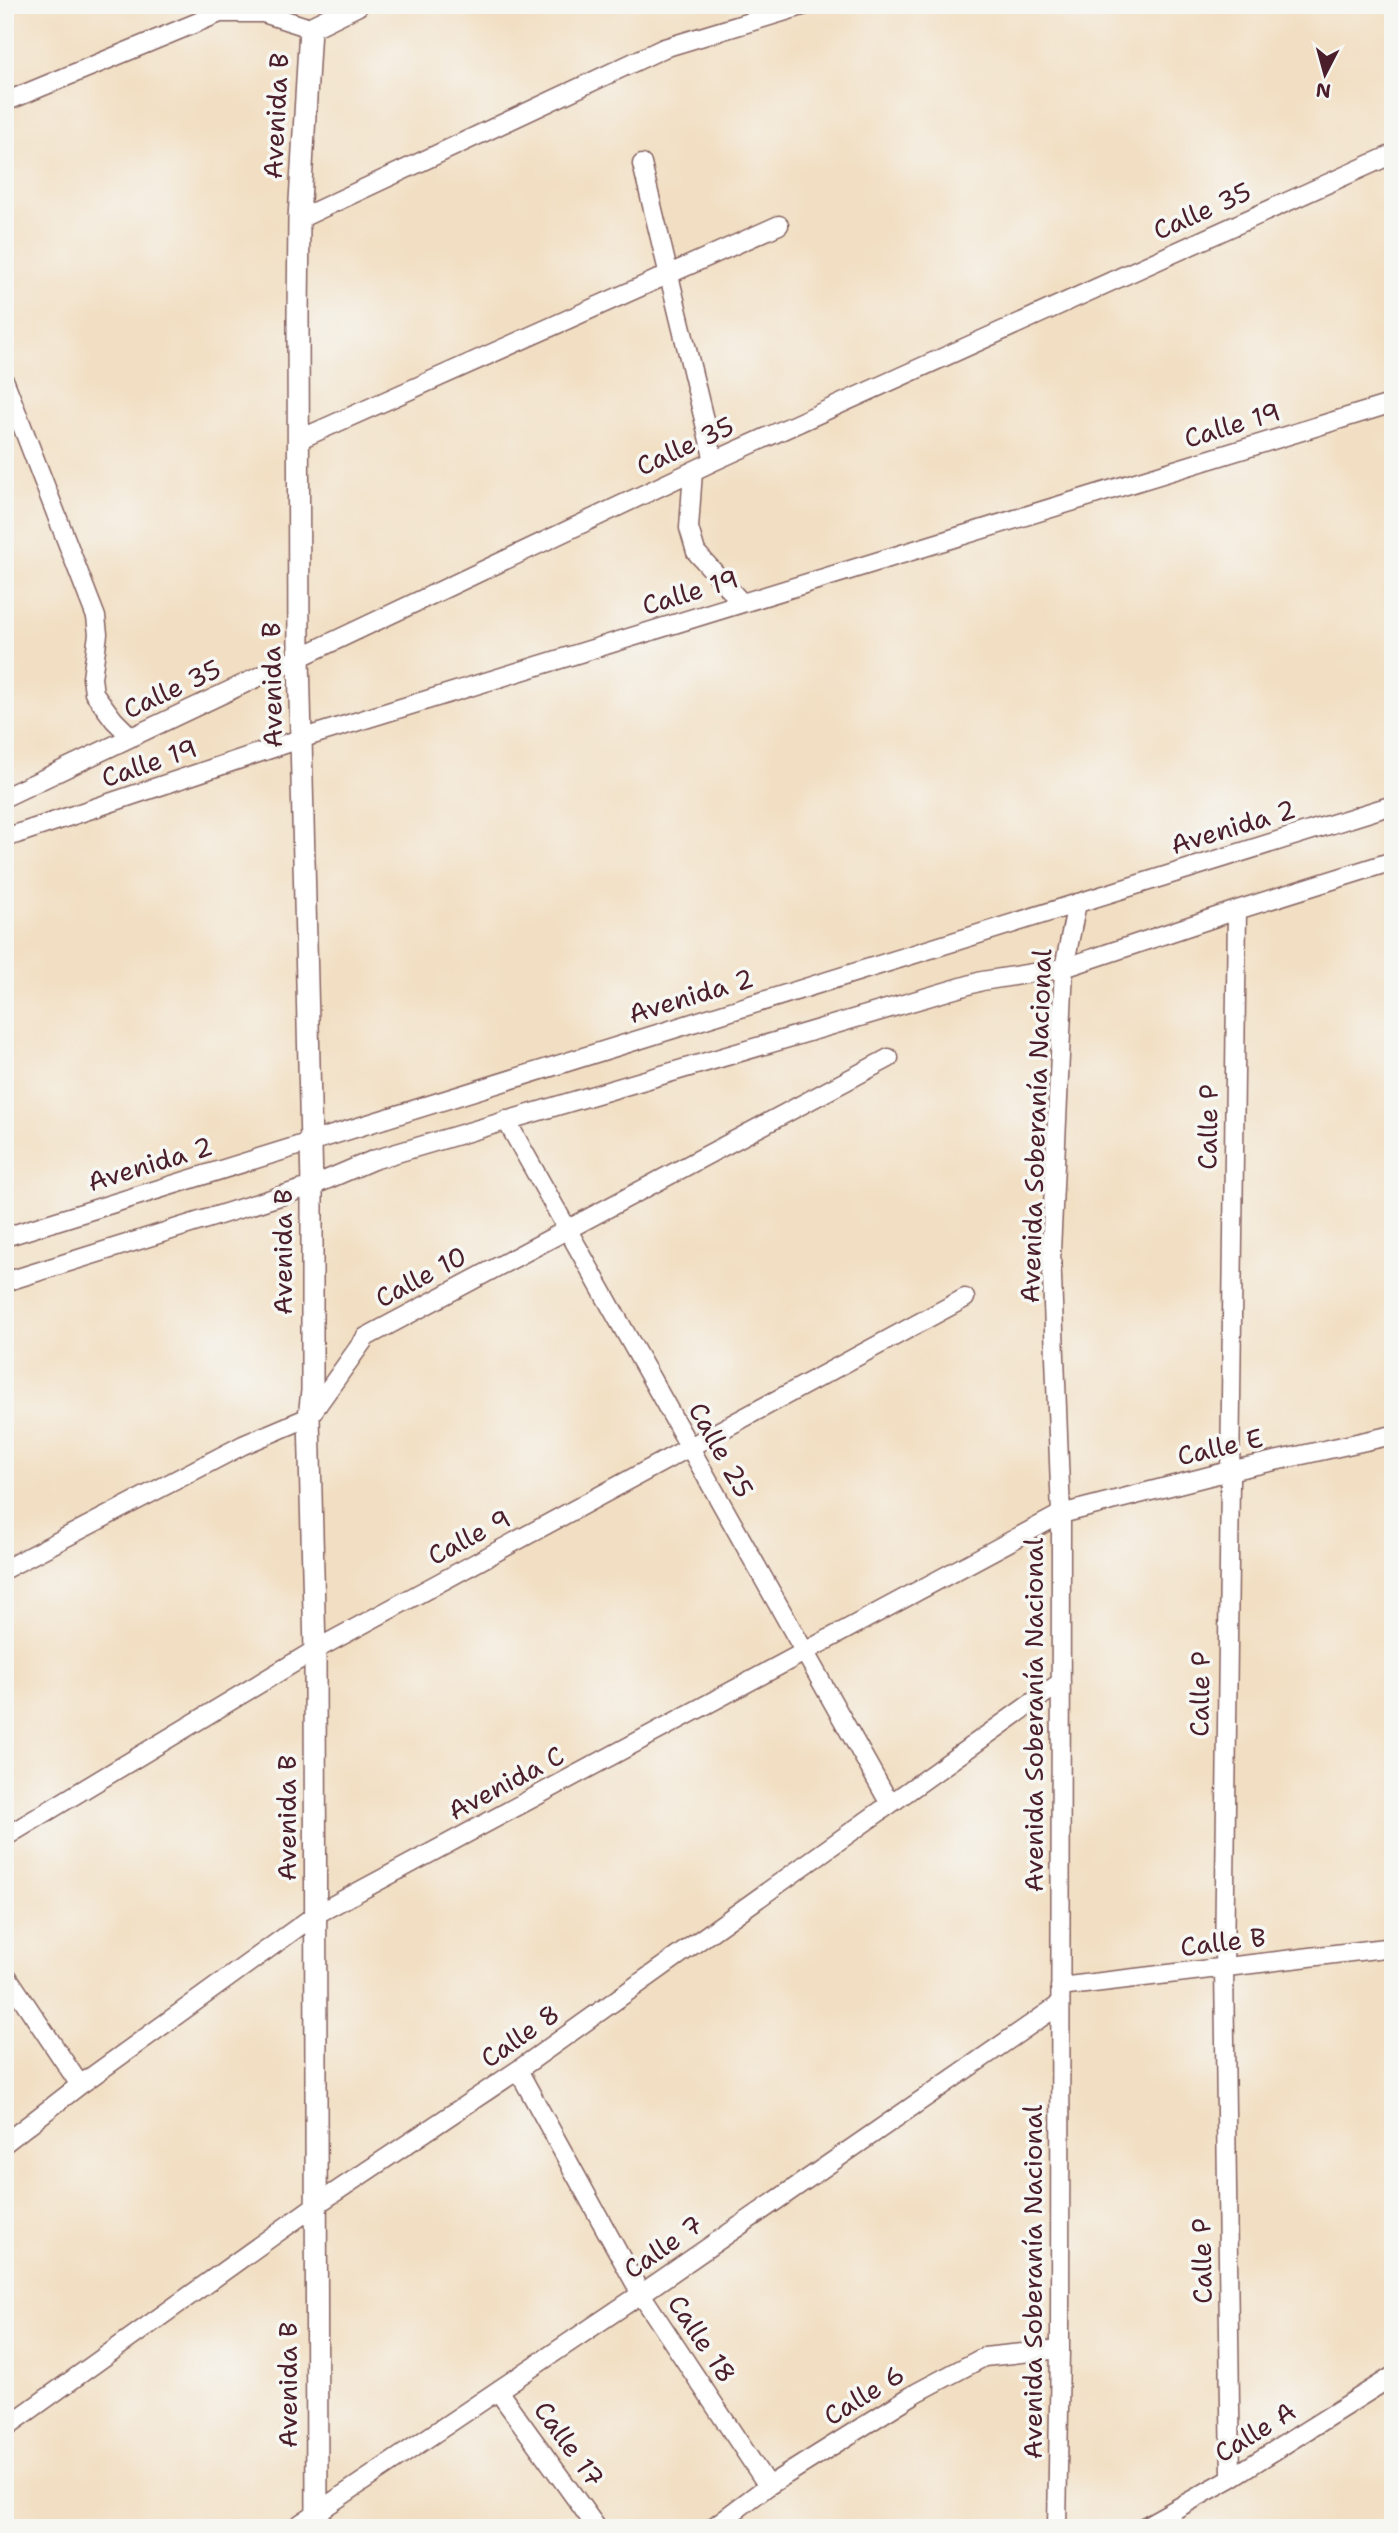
<svg xmlns="http://www.w3.org/2000/svg" width="1398" height="2533" font-family="'Shantell Sans',sans-serif">
	<style>
		.lines { fill: none; stroke-linecap: round; stroke-linejoin: round }
		.minor-casing { stroke: #856260; stroke-width: 21 }
		.tertiary-casing { stroke: #856260; stroke-width: 24 }
		.minor { stroke: #fff; stroke-width: 18 }
		.tertiary { stroke: #fff; stroke-width: 21 }
		.labels { text-anchor: middle; stroke-width: 7; stroke-linejoin: round; paint-order: stroke }
		.street-label { font-size: 26px; fill: #4a1f2b; stroke: #f6f6f2 }
	</style>
	<rect width="100%" height="100%" fill="#f6f6f2"/>
	<filter id="ink" filterUnits="userSpaceOnUse"><feTurbulence type="fractalNoise" baseFrequency=".0143" numOctaves="2"/><feDisplacementMap in="SourceGraphic" scale="14" xChannelSelector="R" yChannelSelector="G"/><feConvolveMatrix kernelMatrix="1 2 1 2 8 2 1 2 1" color-interpolation-filters="sRGB"/></filter>
	<filter id="wash" filterUnits="userSpaceOnUse"><feTurbulence type="fractalNoise" baseFrequency=".00686" numOctaves="4" result="noise"/><feDisplacementMap in="SourceGraphic" scale="28" xChannelSelector="R" yChannelSelector="G"/><feGaussianBlur stdDeviation="1.57" result="paint"/><feColorMatrix in="noise" values="0 0 0 0 0 0 0 0 0 0 0 0 0 0 0 0 0 1.4 0 .05"/><feComposite in="paint" operator="in"/></filter>
	<g filter="url(#wash)">
		<rect width="100%" height="100%" fill="#f2dfc3"/>
	</g>
	<g filter="url(#ink)">
		<g class="lines">
			<defs>
				<path id="minor" d="M5,102L220,13H263L310,28
					M642,164L714,461
					M299,219L664,48L806,5
					M5,382L96,617L98,634L92,678L94,693L114,720L131,737
					M298,440L779,225
					M693,471L689,528L696,552L742,603
					M5,797L714,461L1393,154
					M5,838L300,739L1393,403
					M506,1120L890,1804
					M5,1237L1393,805
					M5,1282L312,1186L373,1160L982,981L1064,968L1237,910L1393,861
					M5,1569L243,1445L309,1417L366,1337L889,1058
					M5,1837L315,1650L965,1298
					M5,1973L80,2085
					M1060,1987L1393,1947
					M518,2070L641,2294L768,2486
					M5,2143L80,2085L315,1915L1061,1514L1229,1471L1393,1435
					M498,2391L597,2528
					M5,2428L316,2205L518,2070L1061,1682
					M1231,2478L1224,1968L1237,910
					M294,2528L641,2294L1059,2005
					M712,2528L768,2486L916,2393L984,2357L1060,2349
					M1057,2528L1060,2349L1061,1514L1051,1251L1064,968L1077,903
					M1142,2528L1231,2478L1393,2376"/>
				<path id="tertiary" d="M317,2528L315,1650L309,1417L312,1391V1186L299,657L298,316L299,219L310,28L357,5"/>
			</defs>
			<use href="#minor" class="minor-casing"/>
			<use href="#tertiary" class="tertiary-casing"/>
			<use href="#minor" class="minor"/>
			<use href="#tertiary" class="tertiary"/>
		</g>
	</g>
	<g class="labels">
		<g class="street-label">
			<text transform="translate(276 116) rotate(-87)" y="9">Avenida B</text>
			<text transform="translate(1202 211) rotate(-24)" y="9">Calle 35</text>
			<text transform="translate(1232 425) rotate(-17)" y="9">Calle 19</text>
			<text transform="translate(685 446) rotate(-25)" y="9">Calle 35</text>
			<text transform="translate(690 592) rotate(-17)" y="9">Calle 19</text>
			<text transform="translate(272 685) rotate(-91)" y="9">Avenida B</text>
			<text transform="translate(172 689) rotate(-25)" y="9">Calle 35</text>
			<text transform="translate(149 763) rotate(-19)" y="9">Calle 19</text>
			<text transform="translate(1233 827) rotate(-17)" y="9">Avenida 2</text>
			<text transform="translate(691 996) rotate(-17)" y="9">Avenida 2</text>
			<text transform="translate(1036 1126) rotate(-88)" y="9">Avenida Soberanía Nacional</text>
			<text transform="translate(1208 1127) rotate(-89)" y="9">Calle P</text>
			<text transform="translate(150 1164) rotate(-17)" y="9">Avenida 2</text>
			<text transform="translate(283 1252) rotate(-90)" y="9">Avenida B</text>
			<text transform="translate(421 1277) rotate(-28)" y="9">Calle 10</text>
			<text transform="translate(1220 1447) rotate(-13)" y="9">Calle E</text>
			<text transform="translate(721 1450) rotate(61)" y="9">Calle 25</text>
			<text transform="translate(469 1537) rotate(-28)" y="9">Calle 9</text>
			<text transform="translate(1200 1694) rotate(-89)" y="9">Calle P</text>
			<text transform="translate(1034 1715) rotate(-90)" y="9">Avenida Soberanía Nacional</text>
			<text transform="translate(506 1783) rotate(-28)" y="9">Avenida C</text>
			<text transform="translate(287 1818) rotate(-90)" y="9">Avenida B</text>
			<text transform="translate(1223 1942) rotate(-7)" y="9">Calle B</text>
			<text transform="translate(520 2036) rotate(-35)" y="9">Calle 8</text>
			<text transform="translate(663 2247) rotate(-35)" y="9">Calle 7</text>
			<text transform="translate(1202 2261) rotate(-91)" y="9">Calle P</text>
			<text transform="translate(1033 2282) rotate(-90)" y="9">Avenida Soberanía Nacional</text>
			<text transform="translate(702 2339) rotate(56)" y="9">Calle 18</text>
			<text transform="translate(288 2385) rotate(-90)" y="9">Avenida B</text>
			<text transform="translate(864 2395) rotate(-32)" y="9">Calle 6</text>
			<text transform="translate(1255 2432) rotate(-32)" y="9">Calle A</text>
			<text transform="translate(569 2444) rotate(54)" y="9">Calle 17</text>
		</g>
	</g>
	<rect width="1398" height="2533" fill="none" stroke="#f6f6f2" stroke-width="28"/>
	<g transform="translate(1325 74) rotate(186)" stroke="#f6f6f2" stroke-width="5" paint-order="stroke">
	<path d="M0-5L12 26L0 18L-12 26Z" fill="#4a1f2b"/>
	<text y="-10" font-size="19" font-weight="bold" text-anchor="middle" fill="#4a1f2b">N</text>
	</g>
</svg>
